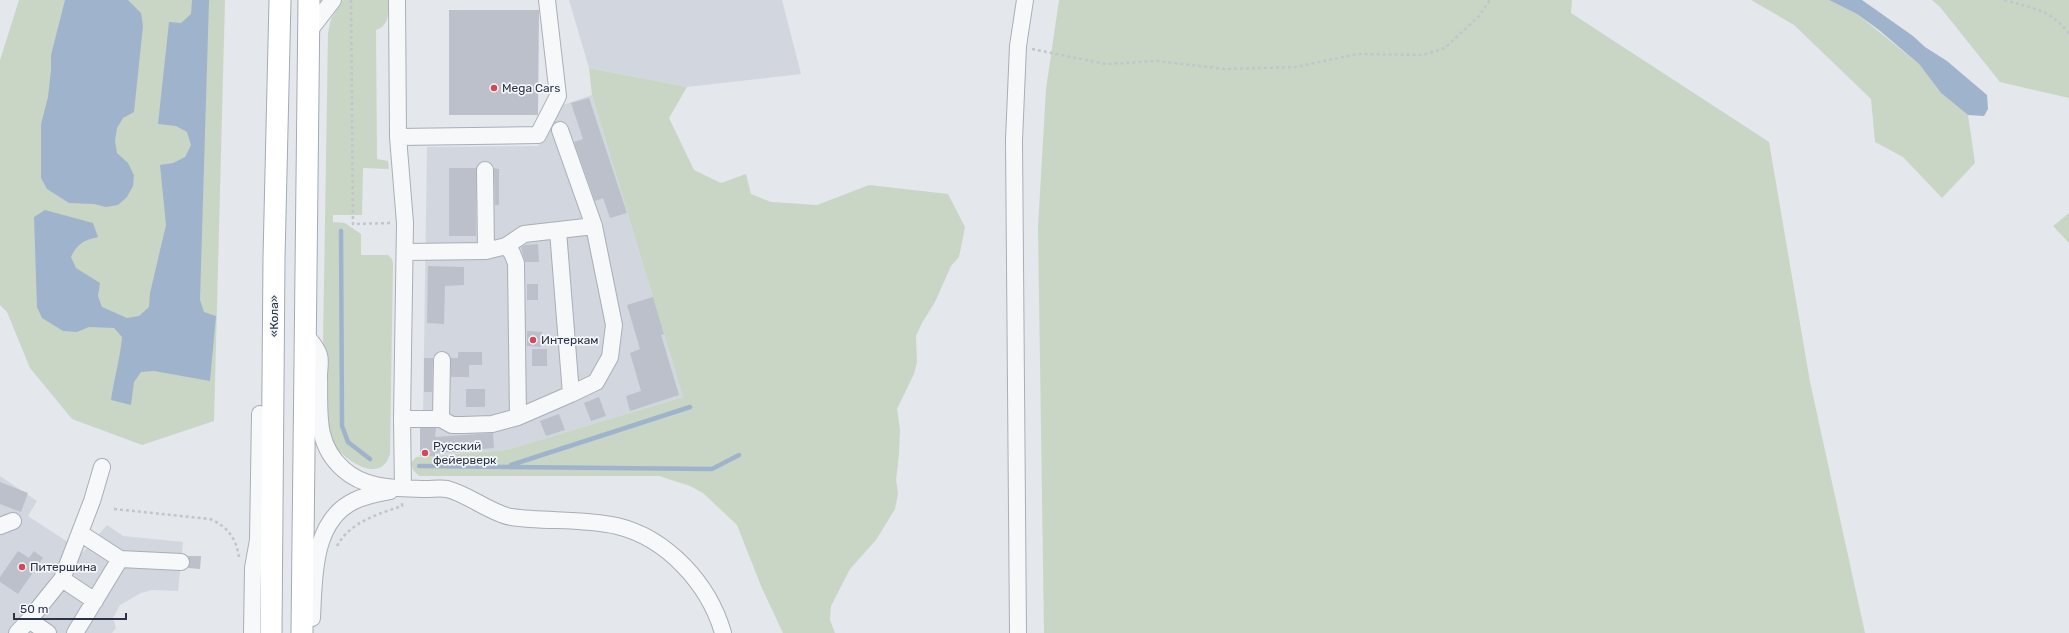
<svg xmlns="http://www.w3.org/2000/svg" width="2069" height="633" font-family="Rubik,sans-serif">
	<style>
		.built { fill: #d2d6de }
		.green { fill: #c9d6c5 }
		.water { fill: #9fb4cc }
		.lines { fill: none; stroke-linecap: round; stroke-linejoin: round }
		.stream { stroke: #9fb4cc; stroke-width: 4.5 }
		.building { fill: #bbc0ca }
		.minor-casing { stroke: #a9aeb7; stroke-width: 18 }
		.major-casing { stroke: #a3abb8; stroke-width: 23 }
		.path { stroke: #c2c5cb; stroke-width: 2.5; stroke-dasharray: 3 3; stroke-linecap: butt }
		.minor { stroke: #f7f8fa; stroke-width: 16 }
		.major { stroke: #fff; stroke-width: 21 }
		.poi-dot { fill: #d1495b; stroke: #f4f6f9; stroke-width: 1.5 }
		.labels { text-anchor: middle; stroke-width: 3.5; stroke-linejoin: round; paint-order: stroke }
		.poi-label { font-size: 12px; fill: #2b3445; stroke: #f4f6f9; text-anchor: start }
		.street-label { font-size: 12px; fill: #2b3445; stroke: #f4f6f9 }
	</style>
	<rect width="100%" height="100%" fill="#e4e7ec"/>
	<path class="built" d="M569,0H782L801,74L687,87L589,68Z
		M592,95L683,397L506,450L420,456V427L423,419L427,147L538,146L560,106Z
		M0,476L37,501L28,516L83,552L107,525L123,536L183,542L178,591L152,590L141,593L120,605L113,618L116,628L112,633H0Z"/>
	<path class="green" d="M19,0H225L214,421L142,445L72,419L30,368L7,312L0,305V60Z
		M343,0H388C388,13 390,25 376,30L377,159L388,161L389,169L363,168L362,215H333V222L345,223L361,234V255H388L392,259L393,264L390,454C381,485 346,461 334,445C327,436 326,419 322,409L328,33L331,19Z
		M1059,0H1572L1571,13L1769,142L1810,382L1865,633H1044L1038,227L1046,89Z
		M1751,0H1829L1857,14L1919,64L1941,93L1968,115L1975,163L1942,198L1903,157L1875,142L1871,99L1794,25Z
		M1932,0H2069V98L2000,82L1940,7Z
		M589,68L687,87L669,118L694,170L721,183L746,174L751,194L771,202L817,205L869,185L948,194L965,227L959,257L951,266L935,302L922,323L916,336L917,362L914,374L897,409L900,430L899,454L896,480L898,494L895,509L876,540L850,569L831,606L830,620L835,633H783L761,586L737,525L703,493L690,486L659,476H419L413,470L411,463L416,457L506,450L683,397L592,95Z
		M2069,213V243L2053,226Z"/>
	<path class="water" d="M65,0H128L141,13L143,26L134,112L123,118L117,128L115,141L117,153L128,163L134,175L133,186L127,197L118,205L106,207L94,204L69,203L47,189L41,178V124L48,97L51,70V55Z
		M192,0H209L200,300L204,312L216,316L210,381L154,371L141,372L134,382L131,405L111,400C114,379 120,359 122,337L114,328L89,327L77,332L63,331L42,318L37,307L34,217L45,210L93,223L98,237C84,240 77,244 71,257L76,268L100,283L98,296L102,307L127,318L139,316L149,307L150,293L166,225L160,165L173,163L185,157L191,145L187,132L176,126L158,124L169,22L181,23L191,14Z
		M1829,0H1862L1913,36L1925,47L1947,61L1987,95L1988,109L1984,116L1968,115L1941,93L1919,64L1879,30L1857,14Z"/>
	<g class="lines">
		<path class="stream" d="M341,231L342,426L348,442L370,459
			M511,465L690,407
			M419,466L712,469L739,455"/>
	</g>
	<path class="building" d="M449,10H539L538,115H449Z
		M589,98L627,213L610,218L603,198L595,201L574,142L583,139L571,103Z
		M449,168H476V236H449Z
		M494,168L499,169V205H495Z
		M538,244L539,262H525L521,247L525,245Z
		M428,266L464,267V285L445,286L444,324L427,323Z
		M527,284H538V300H527Z
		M653,297L664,334L661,335L679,395L630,411L626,396L641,391L630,353L640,349L627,305Z
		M527,331L542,332L541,347L527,346Z
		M532,349H547V366H532Z
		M458,352H482V365H469V377H451V358H458Z
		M424,358H433L432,392H424Z
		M466,389H485V407H466Z
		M599,397L606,416L591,421L584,403Z
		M559,414L565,430L546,436L540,421Z
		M420,428H436L435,437L493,433L494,448L435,453V456H420Z
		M0,482L28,493L21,512L0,504Z
		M18,551L29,558L34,551L43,558L18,594L0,582V577Z
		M188,556H201L200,569L188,568L190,562Z"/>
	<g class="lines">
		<defs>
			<path id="minor" d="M397,0L398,137L405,223L402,419L403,488
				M309,31L333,0
				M398,137L538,135L558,96L547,0
				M485,170L486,251
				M558,231L571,394
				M506,246L512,253L516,263L518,417
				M405,252L486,251L506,246L524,234L594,226
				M306,335C310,341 317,348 319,355C321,361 319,370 319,376C320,411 314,443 343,469C366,490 397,488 426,489C433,489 441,488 447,489C468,494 490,513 511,517C546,522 582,518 617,526C667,538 709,584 723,633
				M402,419H441L452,425H463L492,424L518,417L571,394L596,382L610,357L614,325L594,226L560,130
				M441,419L442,360
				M0,526L13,521
				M120,559L181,562
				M62,579L95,601
				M312,618C314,579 312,521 354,501C366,495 378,493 390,491
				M17,633L29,620
				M48,633L29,620L62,579L92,501L102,467
				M75,633L120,559L80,533
				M252,633L253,568L258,540L260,414
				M1018,633L1014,140L1018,46L1025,0"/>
			<path id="major" d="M271,633L274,258L280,0
				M302,633L309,0"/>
		</defs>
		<use href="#minor" class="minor-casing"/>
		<use href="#major" class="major-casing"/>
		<path class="path" d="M351,0L353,224L391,223
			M2004,0C2031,8 2051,9 2069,34
			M1032,49L1106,64L1157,61L1225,69L1295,67L1358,54L1423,55L1445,48L1479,16L1490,0
			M114,509L210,519C227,526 236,538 239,557
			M337,546C350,522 378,514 402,506V503"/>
		<use href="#minor" class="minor"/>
		<use href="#major" class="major"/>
	</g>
	<g class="poi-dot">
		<circle cx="494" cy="88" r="4"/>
		<circle cx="533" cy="340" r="4"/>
		<circle cx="425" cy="453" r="4"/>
		<circle cx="22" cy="567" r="4"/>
	</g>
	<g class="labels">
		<g class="poi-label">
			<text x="502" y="92">Mega Cars</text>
			<text x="541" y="344">Интеркам</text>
			<text x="433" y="450">Русский<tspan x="433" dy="14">фейерверк</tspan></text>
			<text x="30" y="571">Питершина</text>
		</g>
		<g class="street-label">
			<text transform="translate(274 316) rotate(-90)" y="4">«Кола»</text>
		</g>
	</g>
	<path d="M14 613v6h112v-6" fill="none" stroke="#2b3445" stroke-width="2"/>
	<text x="20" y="613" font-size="12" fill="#2b3445" stroke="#f4f6f9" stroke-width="3" paint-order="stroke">50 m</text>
</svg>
